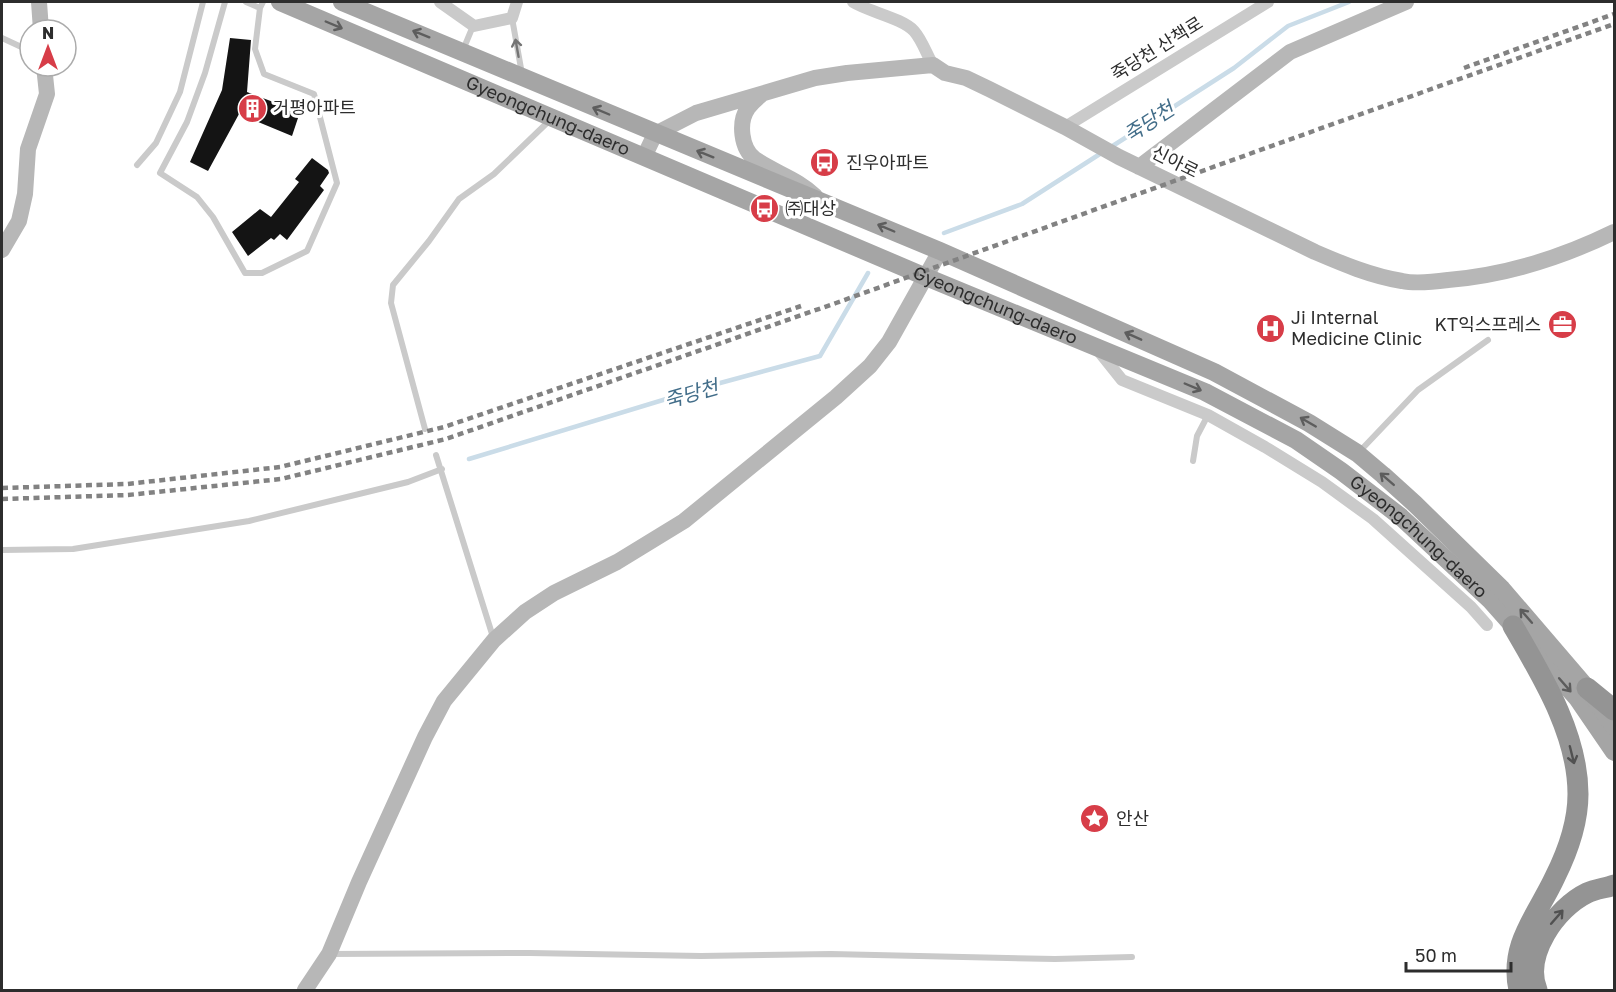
<svg xmlns="http://www.w3.org/2000/svg" width="1616" height="992" font-family="'Golos Text','Noto Sans KR',sans-serif">
	<style>
		.lines { fill: none; stroke-linecap: round; stroke-linejoin: round }
		.stream { stroke: #cadce8; stroke-width: 4.5 }
		.building { fill: #141414 }
		.lane { stroke: #cacaca; stroke-width: 6 }
		.street { stroke: #cacaca; stroke-width: 12 }
		.secondary { stroke: #b7b7b7; stroke-width: 16 }
		.primary { stroke: #a5a5a5; stroke-width: 18 }
		.highway { stroke: #949494; stroke-width: 21 }
		.rail { stroke: #828282; stroke-width: 4.5; stroke-dasharray: 6 4.5; stroke-linecap: butt }
		.oneway { stroke: #5d5d5d }
		.oneway2 { stroke: #747474 }
		.oneway3 { stroke: #515151 }
		.labels { text-anchor: middle; stroke-width: 6; stroke-linejoin: round; paint-order: stroke }
		.street-label { font-size: 18px; fill: #2d2d2d; stroke: #fff }
		.poi-label { font-size: 18px; fill: #2d2d2d; stroke: #fff; text-anchor: start }
		.water-label { font-size: 20px; font-style: italic; fill: #426d89; stroke: #fff }
	</style>
	<rect width="100%" height="100%" fill="#fff"/>
	<g class="lines">
		<path class="stream" d="M1111,147L1234,68L1288,26L1349,2
			M944,233L1022,204L1103,152
			M469,459L709,386L820,356L868,273"/>
	</g>
	<path class="building" d="M230,38L251,40L247,92L300,112L292,136L239,114L208,171L190,162L222,90Z
		M312,158L328,170L329,173L320,186L324,190L287,240L280,234L274,240L271,238L248,256L232,232L260,209L271,217L299,182L295,179Z"/>
	<g class="lines">
		<path class="lane" d="M225,2L205,73L187,122L160,173L197,197L213,217L245,273H262L307,251L337,183L314,94L264,74L255,49L260,8L263,2
			M246,2L260,8
			M512,18L522,74
			M2,38L30,51
			M463,50L473,26
			M137,165L156,143L180,92L203,2
			M425,429L391,303L393,285L429,241L459,199L494,174L550,120
			M1360,451L1418,390L1488,340
			M436,455L493,637
			M1193,461L1197,436L1208,415
			M2,550L73,549L249,521L408,482L442,469
			M330,954L530,953L701,956L831,954L1055,959L1132,957"/>
		<path class="street" d="M440,2L474,26L512,18L517,2
			M853,2C869,12 902,18 914,31C922,40 927,55 933,65
			M1065,127L1268,2
			M1098,350L1122,380L1208,415L1265,447L1322,482L1373,519L1471,607L1487,625"/>
		<path class="secondary" d="M39,2L41,30
			M761,95C756,99 751,104 748,108C738,122 741,149 755,159C775,173 798,179 815,196
			M644,157L655,134L696,113L815,78L847,73L933,65L945,73L966,78L989,89L1065,127L1119,157L1315,252C1343,264 1371,276 1402,281C1416,284 1433,282 1448,280C1507,275 1561,258 1614,232
			M1139,167L1290,52L1406,2
			M2,250L19,221L25,194L28,149L47,94L44,66
			M305,990L329,954L359,882L425,737L444,701L494,640L525,612L554,593L617,562L684,521L836,397L870,366L889,342L940,251"/>
		<g class="primary">
			<path id="s1" d="M280,2L926,277L1205,392L1296,440L1341,471L1401,517L1491,601L1577,698L1614,752"/>
			<path d="M342,2L940,251L1214,372L1309,423L1357,453L1383,475L1415,504L1502,589L1587,688L1614,727"/>
		</g>
		<path class="highway" d="M1513,626C1542,676 1578,734 1578,794C1578,822 1568,851 1555,877C1537,916 1509,944 1519,990
			M1587,688L1614,710
			M1537,990C1523,955 1556,908 1587,893C1595,889 1606,888 1614,885"/>
		<path class="rail" d="M1464,68L1614,14
			M2,488L127,484L280,467L444,427L801,306
			M2,499L128,495L281,479L446,439L836,303L1277,144L1614,24"/>
	</g>
	<defs><path id="oneway-shaft" d="M-6 0H5M1.5-3L5.5 0L1.5 3" fill="none" stroke-width="1.6" stroke-linecap="round" stroke-linejoin="round" transform="scale(1.5)"/></defs>
	<g class="oneway">
		<use href="#oneway-shaft" transform="translate(334 25) rotate(23)"/>
		<use href="#oneway-shaft" transform="translate(421 34) rotate(-158)"/>
		<use href="#oneway-shaft" transform="translate(601 111) rotate(-157)"/>
		<use href="#oneway-shaft" transform="translate(705 154) rotate(-158)"/>
		<use href="#oneway-shaft" transform="translate(886 228) rotate(-157)"/>
		<use href="#oneway-shaft" transform="translate(1133 336) rotate(-156)"/>
		<use href="#oneway-shaft" transform="translate(1193 387) rotate(23)"/>
		<use href="#oneway-shaft" transform="translate(1308 422) rotate(-150)"/>
		<use href="#oneway-shaft" transform="translate(1387 479) rotate(-139)"/>
		<use href="#oneway-shaft" transform="translate(1526 616) rotate(-131)"/>
		<use href="#oneway-shaft" transform="translate(1565 685) rotate(49)"/>
	</g>
	<use class="oneway2" href="#oneway-shaft" transform="translate(517 48) rotate(-100)"/>
	<g class="oneway3">
		<use href="#oneway-shaft" transform="translate(1572 755) rotate(76)"/>
		<use href="#oneway-shaft" transform="translate(1557 917) rotate(-49)"/>
	</g>
	<defs>
		<symbol id="building-disc" viewBox="-11 -11 22 22"><circle r="9.5" fill="#d73d48" stroke="#fff"/><path d="M-4-6H4V6H1V3H-1V6H-4ZM-2.5-4.3h1.7v1.8h-1.7ZM.8-4.3h1.7v1.8H.8ZM-2.5-1h1.7V.8h-1.7ZM.8-1h1.7V.8H.8Z" fill="#fff"/></symbol>
		<symbol id="bus-disc" viewBox="-11 -11 22 22"><circle r="9.5" fill="#d73d48" stroke="#fff"/><path d="M-5-6H5V4H4V6H2V4H-2V6H-4V4H-5ZM-3.5-4V0h7V-4ZM-3.5 1.2v1.5H-2V1.2ZM2 1.2v1.5H3.5V1.2Z" fill="#fff"/></symbol>
		<symbol id="office-disc" viewBox="-11 -11 22 22"><circle r="9.5" fill="#d73d48" stroke="#fff"/><path d="M-6-3h4V-5.5h4V-3h4V5H-6ZM-1-4.5V-3h2v-1.5ZM-6 0V1H6V0Z" fill="#fff"/></symbol>
		<symbol id="hospital-disc" viewBox="-11 -11 22 22"><circle r="9.5" fill="#d73d48" stroke="#fff"/><path d="M-5-5h3v3.5h4V-5h3V5h-3V1.5h-4V5h-3Z" fill="#fff"/></symbol>
		<symbol id="sight-disc" viewBox="-11 -11 22 22"><circle r="9.5" fill="#d73d48" stroke="#fff"/><path d="M0-6L1.8-2.2L6-1.7L2.9 1.2L3.7 5.4L0 3.3L-3.7 5.4L-2.9 1.2L-6-1.7L-1.8-2.2Z" fill="#fff"/></symbol>
	</defs>
	<g fill-rule="evenodd">
		<use href="#building-disc" x="236" y="92" width="33" height="33"/>
		<use href="#bus-disc" x="808" y="146" width="33" height="33"/>
		<use href="#bus-disc" x="748" y="192" width="33" height="33"/>
		<use href="#office-disc" x="1546" y="308" width="33" height="33"/>
		<use href="#hospital-disc" x="1254" y="312" width="33" height="33"/>
		<use href="#sight-disc" x="1078" y="802" width="33" height="33"/>
	</g>
	<g class="labels">
		<g class="street-label">
			<text transform="translate(1157 49) rotate(-32)" y="6">죽당천 산책로</text>
			<text dy="6" stroke="none"><textPath href="#s1" startOffset="291">Gyeongchung-daero</textPath></text>
			<text transform="translate(1175 162) rotate(26)" y="6">신아로</text>
			<text dy="6" stroke="none"><textPath href="#s1" startOffset="777">Gyeongchung-daero</textPath></text>
			<text dy="6" stroke="none"><textPath href="#s1" startOffset="1263">Gyeongchung-daero</textPath></text>
		</g>
		<g class="poi-label">
			<text x="273" y="114">거평아파트</text>
			<text x="846" y="169">진우아파트</text>
			<text x="785" y="215">㈜대상</text>
			<text x="1291" y="324">Ji Internal<tspan x="1291" dy="21">Medicine Clinic</tspan></text>
			<text x="1541" y="331" text-anchor="end">KT익스프레스</text>
			<text x="1116" y="825">안산</text>
		</g>
		<g class="water-label">
			<text transform="translate(1149 122) rotate(-33)" y="7">죽당천</text>
			<text transform="translate(691 394) rotate(-16)" y="7">죽당천</text>
		</g>
	</g>
	<rect width="1616" height="992" fill="none" stroke="#2d2d2d" stroke-width="6"/>
	<g transform="translate(48 48)"><circle r="28" fill="#ffffff" stroke="#ababab" stroke-width="1.5"/>
	<path d="M0-4.5L10 22L0 15L-10 22Z" fill="#d73d48"/>
	<text y="-9" font-size="16" font-weight="bold" text-anchor="middle" fill="#2d2d2d">N</text>
	</g>
	<path d="M1406 962v9h105v-9" fill="none" stroke="#2d2d2d" stroke-width="3"/>
	<text x="1415" y="962" font-size="18" fill="#2d2d2d" stroke="#ffffff" stroke-width="4.5" paint-order="stroke">50 m</text>
</svg>
